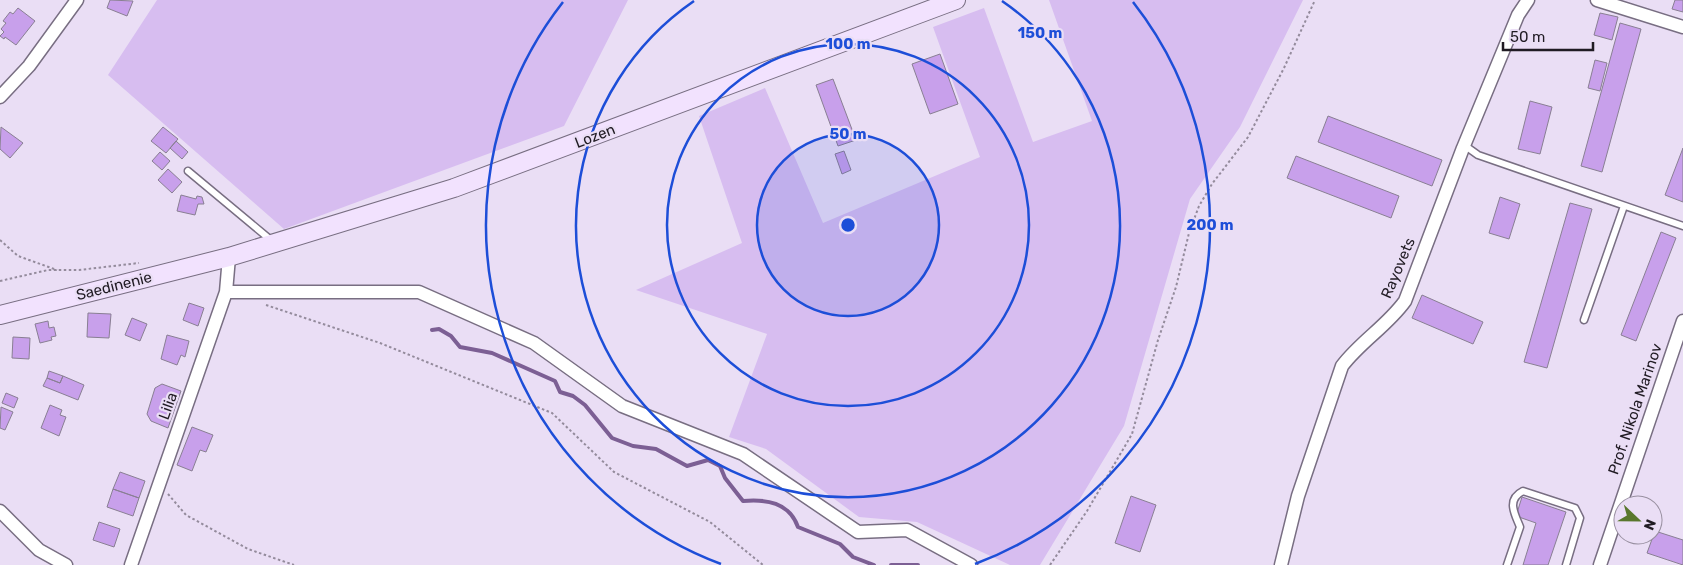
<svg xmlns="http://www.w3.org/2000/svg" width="1683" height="565" font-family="Rubik,sans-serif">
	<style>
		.green { fill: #d7bdf0 }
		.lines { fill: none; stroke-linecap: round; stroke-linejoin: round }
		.stream { stroke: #7c5f94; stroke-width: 4 }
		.building { fill: #c8a0eb; stroke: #897f93 }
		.lane-casing { stroke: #786e82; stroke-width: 9 }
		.street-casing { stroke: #786e82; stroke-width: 15 }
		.secondary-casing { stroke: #786e82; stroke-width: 20 }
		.path { stroke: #948b9c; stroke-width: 2; stroke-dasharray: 2.5 2.5; stroke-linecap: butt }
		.lane { stroke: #fff; stroke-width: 6 }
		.street { stroke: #fff; stroke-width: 12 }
		.secondary { stroke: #f2e2fe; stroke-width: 18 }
		.ring { fill: none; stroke: #1d4ed8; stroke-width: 2.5 }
		.labels { text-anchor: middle; stroke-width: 4.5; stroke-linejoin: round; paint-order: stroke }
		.street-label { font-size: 15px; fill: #201b23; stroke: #eadef5 }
		.centre { fill: #1d4ed8; stroke: #eadef5; stroke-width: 2.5 }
		.ring-label { font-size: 15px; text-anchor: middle; font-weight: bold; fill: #1d4ed8; stroke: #eadef5; stroke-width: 4.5; stroke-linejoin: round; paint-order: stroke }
	</style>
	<rect width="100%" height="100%" fill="#eadef5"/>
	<path class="green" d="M157,0H628L564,126L284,229L108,75Z
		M1049,0H1303L1240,127L1190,199L1124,426L1040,565H1010L917,522L859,517L766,449L729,437L767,334L636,290L742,243L699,116L765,88L823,223L980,157L933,27L984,8L1033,142L1092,121Z"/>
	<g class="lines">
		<path class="stream" d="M432,330L439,329L451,336L460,347L492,353L555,381L560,392L573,396L585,405L612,438L633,446L656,449L687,466L708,460L720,466L725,478L743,501C766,499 789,502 798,527L840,544L853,557L874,565
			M891,565H918"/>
	</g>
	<path class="building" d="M110,0L133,1L127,16L107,8Z
		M1675,0H1683V12L1672,9Z
		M18,8L35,21L16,45L5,37L4,39L0,36L4,32L1,29L6,23L3,21L10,12L13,14Z
		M1600,13L1618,17L1612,40L1594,35Z
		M1620,23L1641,29L1602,172L1581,166Z
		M940,54L958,104L930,114L912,64Z
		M1595,60L1607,63L1600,91L1588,88Z
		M833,79L856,140L838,146L816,85Z
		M1530,101L1552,107L1540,154L1518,149Z
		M1328,116L1442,160L1432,186L1318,142Z
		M1,127L23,143L10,158L0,149Z
		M163,127L178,139L166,153L151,141Z
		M176,141L188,152L182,159L170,148Z
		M1683,148V202L1665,195Z
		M844,151L851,170L842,174L835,154Z
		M160,152L170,161L162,170L152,161Z
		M1296,156L1399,196L1391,218L1287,178Z
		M168,169L182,182L172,193L158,180Z
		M181,195L196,199L197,196L202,197L204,204H198L195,215L177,211Z
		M1500,197L1520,204L1509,239L1489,233Z
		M1570,203L1592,209L1547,368L1524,362Z
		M1661,232L1676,238L1636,341L1621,335Z
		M1422,295L1483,322L1473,344L1412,318Z
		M189,303L204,308L198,326L183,320Z
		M88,313L111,314L109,338L87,337Z
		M132,318L147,324L140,341L125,335Z
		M48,321L49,328L54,327L56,336L51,337L52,340L40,343L35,324Z
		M167,335L189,341L185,357L181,355L177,365L161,359Z
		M13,337L30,338L29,359L12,358Z
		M49,371L63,376L60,383L47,378Z
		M63,376L84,385L78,400L43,386L47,378L60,383Z
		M162,384L181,391L168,428L151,421L147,414L155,388Z
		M6,393L18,398L14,408L2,403Z
		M50,405L62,410L60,415L66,417L59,436L41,428Z
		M1,407L13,412L5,430L0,428Z
		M192,427L213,435L206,452L200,450L192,471L177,465Z
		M120,472L145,481L139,498L113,489Z
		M113,489L139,498L133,516L107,507Z
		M1131,496L1156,505L1140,552L1115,543Z
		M1522,497L1566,512L1548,565H1523L1536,523L1516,516Z
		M99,522L120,529L114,547L93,540Z
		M1655,531L1683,540V565L1647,553Z"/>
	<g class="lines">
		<defs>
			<path id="lane" d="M1464,145L1478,155L1683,226
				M188,171L272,241
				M1584,320L1624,206
				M1507,565L1520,527C1516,516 1505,500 1523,491L1575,508L1580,518L1566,565"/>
			<path id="street" d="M1597,0L1683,27
				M0,97L29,66L77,0
				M226,292H419L534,343L622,406L743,454L858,532L907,530L971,565
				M0,511L39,550L66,565
				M131,565L226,292L229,257
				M1281,565L1298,496L1342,366C1361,341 1387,326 1405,301L1463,148L1518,15L1528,0
				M1600,565L1683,321"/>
			<path id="secondary" d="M0,315L229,257L454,188L956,0"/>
		</defs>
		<use href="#lane" class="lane-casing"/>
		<use href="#street" class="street-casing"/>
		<use href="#secondary" class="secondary-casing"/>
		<path class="path" d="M0,240L18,256L57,270
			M0,281L48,270H79L139,263
			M266,305L380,343L552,413L614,472L710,522L763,565
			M168,494L186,515L248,549L294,565
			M1050,565L1087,511L1132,434L1158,340L1176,287L1189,233L1199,206L1212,184L1248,137L1284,68L1315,0"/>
		<use href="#lane" class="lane"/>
		<use href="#street" class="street"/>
		<use href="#secondary" class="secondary"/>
	</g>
	<circle cx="848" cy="225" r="91" fill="#1d4ed8" fill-opacity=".12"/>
	<g class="ring">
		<circle cx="848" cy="225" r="91"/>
		<circle cx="848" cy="225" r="181"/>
		<path d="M1002 1A272 272 0 1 1 694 1"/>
		<path d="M721 564A362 362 0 0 1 563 2M1133 2A362 362 0 0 1 975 564"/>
	</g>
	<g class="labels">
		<g class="street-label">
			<text transform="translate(595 136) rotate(-21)" y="5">Lozen</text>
			<text transform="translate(1398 268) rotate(-67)" y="5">Rayovets</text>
			<text transform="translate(114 286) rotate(-14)" y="5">Saedinenie</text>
			<text transform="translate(168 406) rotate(-70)" y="5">Lilia</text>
			<text transform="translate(1635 409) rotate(-71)" y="5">Prof. Nikola Marinov</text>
		</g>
	</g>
	<circle cx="848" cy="225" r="8" class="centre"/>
	<g class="ring-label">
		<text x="1040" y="38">150 m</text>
		<text x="848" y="49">100 m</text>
		<text x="848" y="139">50 m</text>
		<text x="1210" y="230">200 m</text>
	</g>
	<g transform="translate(1638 520) rotate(112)"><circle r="24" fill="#eadef5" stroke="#9990a1"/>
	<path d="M0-4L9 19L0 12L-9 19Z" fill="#59772d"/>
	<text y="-8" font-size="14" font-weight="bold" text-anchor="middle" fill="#201b23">N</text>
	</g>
	<path d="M1503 42v8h90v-8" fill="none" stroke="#201b23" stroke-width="2.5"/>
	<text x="1510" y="42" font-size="15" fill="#201b23" stroke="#eadef5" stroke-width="4" paint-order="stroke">50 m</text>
</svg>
